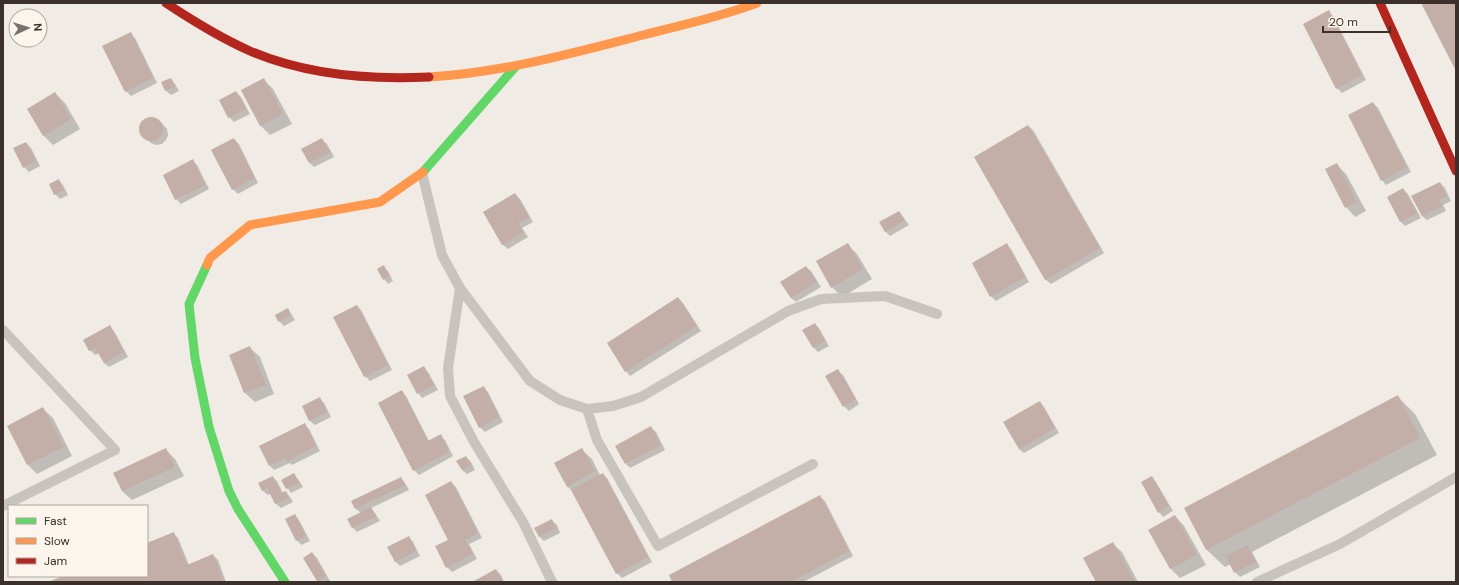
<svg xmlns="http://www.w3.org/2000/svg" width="1459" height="585" font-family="'DM Sans',sans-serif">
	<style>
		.shadow { fill: #0003 }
		.building { fill: #c3afa7 }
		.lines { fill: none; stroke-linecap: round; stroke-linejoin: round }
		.lane { stroke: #c9c3be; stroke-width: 10 }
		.fast { stroke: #63d668; stroke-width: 9 }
		.slow { stroke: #ff974d; stroke-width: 9 }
		.jam { stroke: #b3261e; stroke-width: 9 }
	</style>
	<rect width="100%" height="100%" fill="#f0ebe5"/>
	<path class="shadow" d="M1328,12L1333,16L1366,80L1342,93L1337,88Z
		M130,33L135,38L157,83L131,96L126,91Z
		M171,79L175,84L179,91L171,95L166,91L162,83Z
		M264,80L273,89L292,124L270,135L261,126L242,91Z
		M236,92L241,97L250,114L234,122L229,117Z
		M55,93L65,103L80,129L53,145L43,135Z
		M1373,103L1378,108L1411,172L1386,185L1382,180Z
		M152,117L158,119L167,129L168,135L166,140L162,144L156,145L151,143L141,134L140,128L142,123L146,119Z
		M1028,126L1033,130L1104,253L1051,284L1046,280L975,157Z
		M234,139L239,144L258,183L238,194L233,189Z
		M322,140L327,144L334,157L314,167L310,163L303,150Z
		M26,143L31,148L40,166L29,172L24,167Z
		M192,161L197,165L209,189L181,204L176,199Z
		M1336,164L1346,174L1366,211L1355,217L1346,207Z
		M58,180L63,185L68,195L60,199L55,194Z
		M1440,183L1445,188L1451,201L1443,205L1446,211L1427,220L1422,216Z
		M1403,189L1408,194L1421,218L1405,226L1401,222Z
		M515,194L520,199L533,222L522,228L528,237L508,249L503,245L484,213Z
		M899,212L909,225L890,236L885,231Z
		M847,244L857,254L872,279L842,297L832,287Z
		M1006,245L1011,249L1029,282L996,301L991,296Z
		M383,267L388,271L393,281L388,284L384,279Z
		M806,267L811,271L821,287L796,302L791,298L781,282Z
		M678,298L683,303L701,331L630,376L626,371Z
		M357,306L361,310L392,370L370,381L365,376Z
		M288,309L295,320L284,326L279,321Z
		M815,324L819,328L829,346L818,352L813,347Z
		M109,326L114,331L128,357L109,367L104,363L99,353L95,355L90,350Z
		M250,348L260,357L274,394L255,402L245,393L230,356Z
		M424,368L428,372L438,390L422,398L418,393Z
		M838,371L843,375L859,404L849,411L844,406Z
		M483,387L488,392L503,422L485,432L480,427Z
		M402,392L406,396L429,441L440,435L445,440L453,456L419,475L414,470Z
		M1398,397L1415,414L1437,455L1252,552L1260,567L1240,577L1235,572L1231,564L1225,567L1207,550L1186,508Z
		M320,399L324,403L331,417L315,425L310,421L303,407Z
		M1039,402L1044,407L1059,433L1024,453L1019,449L1004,422Z
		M43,409L53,418L72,456L37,474L28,465L8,426Z
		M304,425L309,429L320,451L292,465L290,463L274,470L270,466Z
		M651,428L656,432L665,450L630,468L626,464Z
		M166,450L175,459L184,476L132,500L122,491L115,474Z
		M582,450L592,459L600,475L603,474L607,478L652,562L622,578L617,573L574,493L567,486Z
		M466,457L471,462L475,470L467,474L462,470Z
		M294,474L298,479L303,487L291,493L287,488Z
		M272,477L277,481L283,493L286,492L290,497L293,502L281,508L276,504L271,493L268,495L263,491L259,483Z
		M1152,477L1156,482L1173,511L1163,517L1159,512Z
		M401,478L405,483L409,490L371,508L375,513L380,521L357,532L353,528L348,519L361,513L356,509L353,501Z
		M451,482L456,487L482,538L469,544L477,559L452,572L447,567L450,540Z
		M820,497L825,501L853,556L803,582H673Z
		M295,515L299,520L310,541L301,545L297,540Z
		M1175,516L1184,526L1206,565L1180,578L1171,569L1150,530Z
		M552,521L557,525L560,533L544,541L540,537L535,529Z
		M174,534L178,538L189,565L213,555L218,560L226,582H50L66,576H147V544Z
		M409,537L413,542L420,556L400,566L396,562L389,547Z
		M1112,543L1122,552L1138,582H1097Z
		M312,553L317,558L330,581L319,582L318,580Z
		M496,570L501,575L504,582H474Z"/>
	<path class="building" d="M1421,3H1456V71Z
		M1329,10L1362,75L1336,89L1303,24Z
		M131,32L153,78L125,92L102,46Z
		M171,78L175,86L165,91L161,82Z
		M264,78L283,114L260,126L241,90Z
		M236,91L246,109L228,118L219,100Z
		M55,92L71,119L43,136L27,109Z
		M1373,102L1407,167L1381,181L1348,115Z
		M139 129a12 12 0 1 1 24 0a12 12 0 1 1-24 0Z
		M1028,125L1100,248L1045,280L974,157Z
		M234,138L255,178L232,190L211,150Z
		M322,138L330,152L309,163L301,149Z
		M26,142L36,161L23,168L13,148Z
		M193,159L205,185L175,200L163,175Z
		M1337,163L1357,202L1345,208L1325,169Z
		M59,179L64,190L54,195L49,184Z
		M1440,182L1447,196L1439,200L1442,206L1422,216L1411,196Z
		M1403,188L1417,213L1400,222L1387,197Z
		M515,193L529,217L518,223L524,232L502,245L483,212Z
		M899,211L905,220L885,232L879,222Z
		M848,243L863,269L831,288L816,261Z
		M1007,243L1025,277L990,297L972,263Z
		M384,265L389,276L383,280L377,269Z
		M806,266L817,282L791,298L780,282Z
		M678,297L697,326L625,372L607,343Z
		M357,305L388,365L364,377L333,317Z
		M288,308L291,315L278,322L275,315Z
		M815,323L825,341L813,348L802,330Z
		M110,325L124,352L104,363L95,348L89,351L83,340Z
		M250,346L266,385L244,393L229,355Z
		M424,366L434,385L417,394L407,375Z
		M838,369L856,399L843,407L825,376Z
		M484,386L499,417L479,428L463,396Z
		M402,390L428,441L441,434L449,452L413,471L378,403Z
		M1398,395L1420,438L1206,550L1184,508Z
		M320,397L327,412L309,421L302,406Z
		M1040,401L1055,428L1019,449L1003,422Z
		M43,407L64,447L27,465L7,426Z
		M305,423L316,446L287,461L285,458L269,466L259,446Z
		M651,426L661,445L625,464L615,446Z
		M166,448L175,467L122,491L113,473Z
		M582,448L595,471L567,487L554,463Z
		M466,456L471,465L462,470L456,461Z
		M294,473L299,483L286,489L281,480Z
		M603,473L648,557L616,574L571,490Z
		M273,476L281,493L286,491L289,498L275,504L267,488L262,491L258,483Z
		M1152,476L1169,506L1158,513L1141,482Z
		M401,477L405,485L355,509L351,501Z
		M451,481L478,533L465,540L473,554L446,568L435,546L448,540L425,495Z
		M820,495L849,551L790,582H672L669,575Z
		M371,507L376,517L352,528L347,519Z
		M295,514L306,536L296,541L285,519Z
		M1175,515L1197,555L1170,569L1148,530Z
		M552,519L556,528L539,537L534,528Z
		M174,532L187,565L213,554L224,581L48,582L63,576H147V543Z
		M409,536L416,551L395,562L387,547Z
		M1113,542L1135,582H1096L1083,558Z
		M1247,545L1256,562L1234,573L1226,556Z
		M312,552L326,576L317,581L303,558Z
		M496,569L503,582H472Z"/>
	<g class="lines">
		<path class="lane" d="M422,173L442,255L460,288L448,368L450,396L474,442L523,522L552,582
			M460,288L530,381L560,400L587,409L613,406L641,397L788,311L821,299L885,296L937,314
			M3,330L115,450L3,506
			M587,409L597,440L658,546L813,464
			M1257,582L1340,544L1456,477"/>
		<path class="fast" d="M423,172L516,66
			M207,265L189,304L195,358L209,427L229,491L238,509L285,582"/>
		<path class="slow" d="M429,77C501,73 573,53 643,35C681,25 720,17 757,3
			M207,265L210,258L250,225L380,202L423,172"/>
		<path class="jam" d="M166,3C193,21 221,38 250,51C306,75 369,80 429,77
			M1380,3L1456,171"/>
	</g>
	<rect width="1459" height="585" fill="none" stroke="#3b302b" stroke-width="8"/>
	<rect x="8" y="505" width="140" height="72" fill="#fbf5ee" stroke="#aea6a0"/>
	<rect x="16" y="518" width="20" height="6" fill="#63d668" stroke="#aea6a0"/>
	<text x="44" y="525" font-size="12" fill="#3b302b">Fast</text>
	<rect x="16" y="538" width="20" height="6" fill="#ff974d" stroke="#aea6a0"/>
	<text x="44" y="545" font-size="12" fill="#3b302b">Slow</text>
	<rect x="16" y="558" width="20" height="6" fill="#b3261e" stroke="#aea6a0"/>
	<text x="44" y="565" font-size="12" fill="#3b302b">Jam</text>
	<g transform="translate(28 28) rotate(86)"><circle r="19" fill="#fbf5ee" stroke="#aea6a0"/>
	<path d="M0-3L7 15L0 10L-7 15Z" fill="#7a716c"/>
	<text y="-6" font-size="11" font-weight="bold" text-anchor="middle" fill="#3b302b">N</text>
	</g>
	<path d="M1323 26v6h67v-6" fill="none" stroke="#3b302b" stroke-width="2"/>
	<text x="1329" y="26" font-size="12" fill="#3b302b" stroke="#fbf5ee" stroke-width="3" paint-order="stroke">20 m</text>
</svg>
